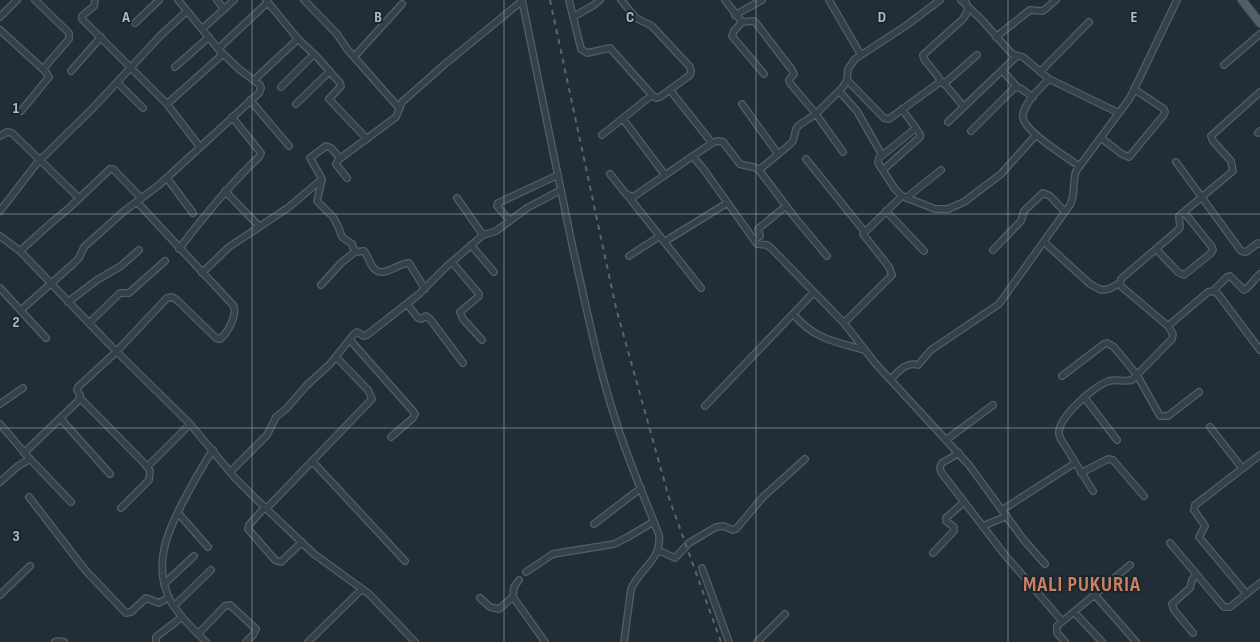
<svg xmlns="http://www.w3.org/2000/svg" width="1260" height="642" font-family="'Sofia Sans Condensed',sans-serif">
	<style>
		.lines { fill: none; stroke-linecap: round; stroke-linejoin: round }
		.minor-casing { stroke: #535e65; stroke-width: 8 }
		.major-casing { stroke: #3f4951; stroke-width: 10 }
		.minor { stroke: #354048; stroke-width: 5.5 }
		.major { stroke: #535f68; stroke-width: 8 }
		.rail { stroke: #57656e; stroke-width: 2; stroke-dasharray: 5 5; stroke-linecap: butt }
		.grid { fill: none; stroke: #b0bbc4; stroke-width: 1; stroke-opacity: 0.55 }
		.labels { text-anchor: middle; stroke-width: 4; stroke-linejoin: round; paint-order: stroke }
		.district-label { font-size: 21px; font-weight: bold; letter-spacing: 1px; fill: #cd8062; stroke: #1b252c }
		.grid-label { font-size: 16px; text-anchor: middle; font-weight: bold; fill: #b0bbc4; stroke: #1b252c; stroke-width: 4; stroke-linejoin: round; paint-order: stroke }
	</style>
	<rect width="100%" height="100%" fill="#222e37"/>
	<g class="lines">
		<defs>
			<path id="minor" d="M35,0L69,33V39L43,69
				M95,0L94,6L82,16V19L167,104L200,147
				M217,0L224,9
				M266,0L298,39L317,57L340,83L341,86L329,99L367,139
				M304,0L337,34L347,49L399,108
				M522,0C539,83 556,166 573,249C586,305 597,363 615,418C627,458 644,496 659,535C662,560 640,568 631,589L624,642
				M569,0L581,49L587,53L610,48L652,95L656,98L660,97L690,75L691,71L690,67L652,26L636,18L621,0
				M725,0L742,22L754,21L756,23L792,70L794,74L789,80L790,83L816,114L843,152
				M829,0L861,55
				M961,0L981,19L1012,54L1023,57L1049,79L1119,113
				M735,15L762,0
				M0,17L17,0
				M573,17L594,5L600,0
				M742,22L734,31L732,36L764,74
				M135,23L159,0
				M202,29L234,0
				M0,30L45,71L49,77L21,111
				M996,37L1030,10L1043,11L1056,0
				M218,49L268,2
				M354,57L402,4
				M1224,65L1260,34
				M175,67L209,37
				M71,71L101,37
				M1003,71L1017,87
				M1040,72L1089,22
				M1049,79C1040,88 1026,101 1023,114C1019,129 1067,157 1079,166
				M254,80L298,39
				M847,80L884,118L889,119L940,82L939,78L924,59L923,55L963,19C968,12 969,8 965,0
				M117,82L143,108
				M943,82L964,107
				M944,84L977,55
				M281,87L314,54
				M670,90L712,143
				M839,91L857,111L882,155
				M250,100L289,146
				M167,104L223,54
				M296,104L330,71
				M742,104L778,154
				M623,119L665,175
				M948,122L1017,56
				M916,128L879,158L878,163L895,189L902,196L935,209H948L964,202L1001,174L1036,135
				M971,131L1014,88H1020L1033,97
				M1258,133L1260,131
				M602,135L652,95
				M0,136L7,132L12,133L79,198
				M1101,138L1122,154L1129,157L1163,116L1165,112L1164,109L1134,89
				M693,157L702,167L757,244L767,245L771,248L844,323L875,363L969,465L1023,539L1045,564
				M806,159L864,231
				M1176,162L1241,251L1246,252L1258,243L1260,244
				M759,170L788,146L793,141L796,129L799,125L816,114L843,87L847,80L848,69L855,59L907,25L940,0
				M883,170L920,137V134L902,109
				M610,174L626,194L633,197L712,143L718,141L723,142L740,164C747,167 753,165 759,170L796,219L827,256
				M167,178L193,213
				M347,178L336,164L338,160L396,117L402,102L445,64L522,1
				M225,191L259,226
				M628,196L701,288
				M457,198L483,235
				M906,198L941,170
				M0,211L37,163L92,109L161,35L187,11
				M886,211L924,251
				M510,221L497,206L498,203L558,175
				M0,236L20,251L110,345L190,424L235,478L255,498L314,554L369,594L415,642
				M754,240L760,236L758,229L786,206
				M664,242L727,203
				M1044,242L1090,284L1101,290L1109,289L1120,283
				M471,245L494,272
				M179,249C204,216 229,185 259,157L261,153L232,117
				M1156,249L1178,272L1184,275L1210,254L1213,250L1212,247L1184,212
				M993,250L1021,221L1024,211L1043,193L1050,196L1065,212
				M20,251L51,223L69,208L110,169H113L141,198
				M355,252L364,251C368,256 369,261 372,266C382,281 397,263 409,263L425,289
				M629,256L660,236
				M452,262L479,294V296L460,312L463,319L482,340
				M202,273L229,247L289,207L322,179
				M321,285L342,262L355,252L352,244L342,237L338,226L333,217L317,201L322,179L310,158L326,146L331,148L340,158
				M0,288L46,338
				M1213,291L1227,277L1230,276L1244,290C1250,287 1254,279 1260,274
				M68,302L97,280L121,266L139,250
				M407,304L418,318L421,319L426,316L430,319L463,363
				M21,310L73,264L79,258L84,247L123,212L159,185L259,93L261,88L260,85L239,69L220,51L178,0
				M794,315C816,340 834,341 864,350
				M89,323L120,293H129L165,261
				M844,323L892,275L889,267L863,234L902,196
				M1168,326L1208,292L1213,291L1218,294L1260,350
				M350,340L413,411L415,414L413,418L391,437
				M1062,376L1104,344L1107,343L1114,347L1137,375L1160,416H1168L1199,392
				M891,379C898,372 906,361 918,365L931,350L999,304L1070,205C1076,194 1072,183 1076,171L1130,98L1177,0
				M1084,397L1117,440
				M80,398L145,464L150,471L149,480L121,508
				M0,404L23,388
				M705,406L814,292
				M60,418L110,474
				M0,424L30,459L71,502
				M1210,427L1242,468
				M946,440L993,405
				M24,453L78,401L80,395L77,390L78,387L117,351L167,298L172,297L177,300L216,338L220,339C228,333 238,314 233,305L137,202
				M959,453L942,463L940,467L941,472L1005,555L1062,621
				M312,461L405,561
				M147,467L190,424
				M230,472L267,435L276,417L287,408L306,386L330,364L354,334L357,332L364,336L367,335L418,295L446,267L483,235L496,231L527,208L561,190
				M1081,473L1108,459L1113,460L1144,496
				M0,482L18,466L30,459
				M1093,491L1062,441C1061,439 1059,436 1059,434C1057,418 1095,385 1109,381C1117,379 1124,382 1132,380L1172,339L1173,334L1168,326L1122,287L1120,283L1121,279L1178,230L1180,227L1179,216L1233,171L1231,161L1213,141L1211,136L1260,92
				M29,497L86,571L126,613L131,612L146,598L159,603L169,597
				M265,507L249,525L248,529L275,560L281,562L302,542
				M266,509L372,399L368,390L336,357
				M1002,510L1075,463
				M178,513L208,547
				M594,524L641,488
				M983,526L1007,516
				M1170,543L1224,607H1230L1260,583
				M658,550L675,558L689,543L716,527L723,526L733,530L736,529L763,497L805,459
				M933,553L954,531V527L946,521V518L964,502
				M702,568L729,642
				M526,572L553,554L614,544L628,537L653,522
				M164,584L194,556
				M1246,593L1199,537L1205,526L1194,510L1195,505L1260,455
				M0,595L30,566
				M1095,595L1136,642
				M513,597L545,642
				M480,598L490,607L499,609L513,597L514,587L519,580
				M174,606L211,570
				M1074,612L1102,642
				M1193,633L1174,610L1172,604L1190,588L1192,580L1196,574
				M198,634L225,606L230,605L256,629L253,635L246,642
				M55,642L59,641L64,642
				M156,642V637L182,617
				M206,642C194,630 180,617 171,602C152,566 167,532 184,500C193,483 202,466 213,450
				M308,642L362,589
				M757,642L785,614
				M1065,642L1057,633V626L1130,565"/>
			<path id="major" d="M1242,0L1260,23"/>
		</defs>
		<use href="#minor" class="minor-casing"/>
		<use href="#major" class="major-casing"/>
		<use href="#minor" class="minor"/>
		<use href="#major" class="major"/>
		<path class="rail" d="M550,0L616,308L669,498L721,642"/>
	</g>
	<path class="grid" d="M252,0V642M504,0V642M756,0V642M1008,0V642M0,214H1260M0,428H1260"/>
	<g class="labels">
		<g class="district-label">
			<text x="1082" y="591">MALI PUKURIA</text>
		</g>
	</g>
	<g class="grid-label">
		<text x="126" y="22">A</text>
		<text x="378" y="22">B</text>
		<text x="630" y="22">C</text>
		<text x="882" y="22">D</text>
		<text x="1134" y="22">E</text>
		<text x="16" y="113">1</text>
		<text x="16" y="327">2</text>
		<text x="16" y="541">3</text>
	</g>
</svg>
